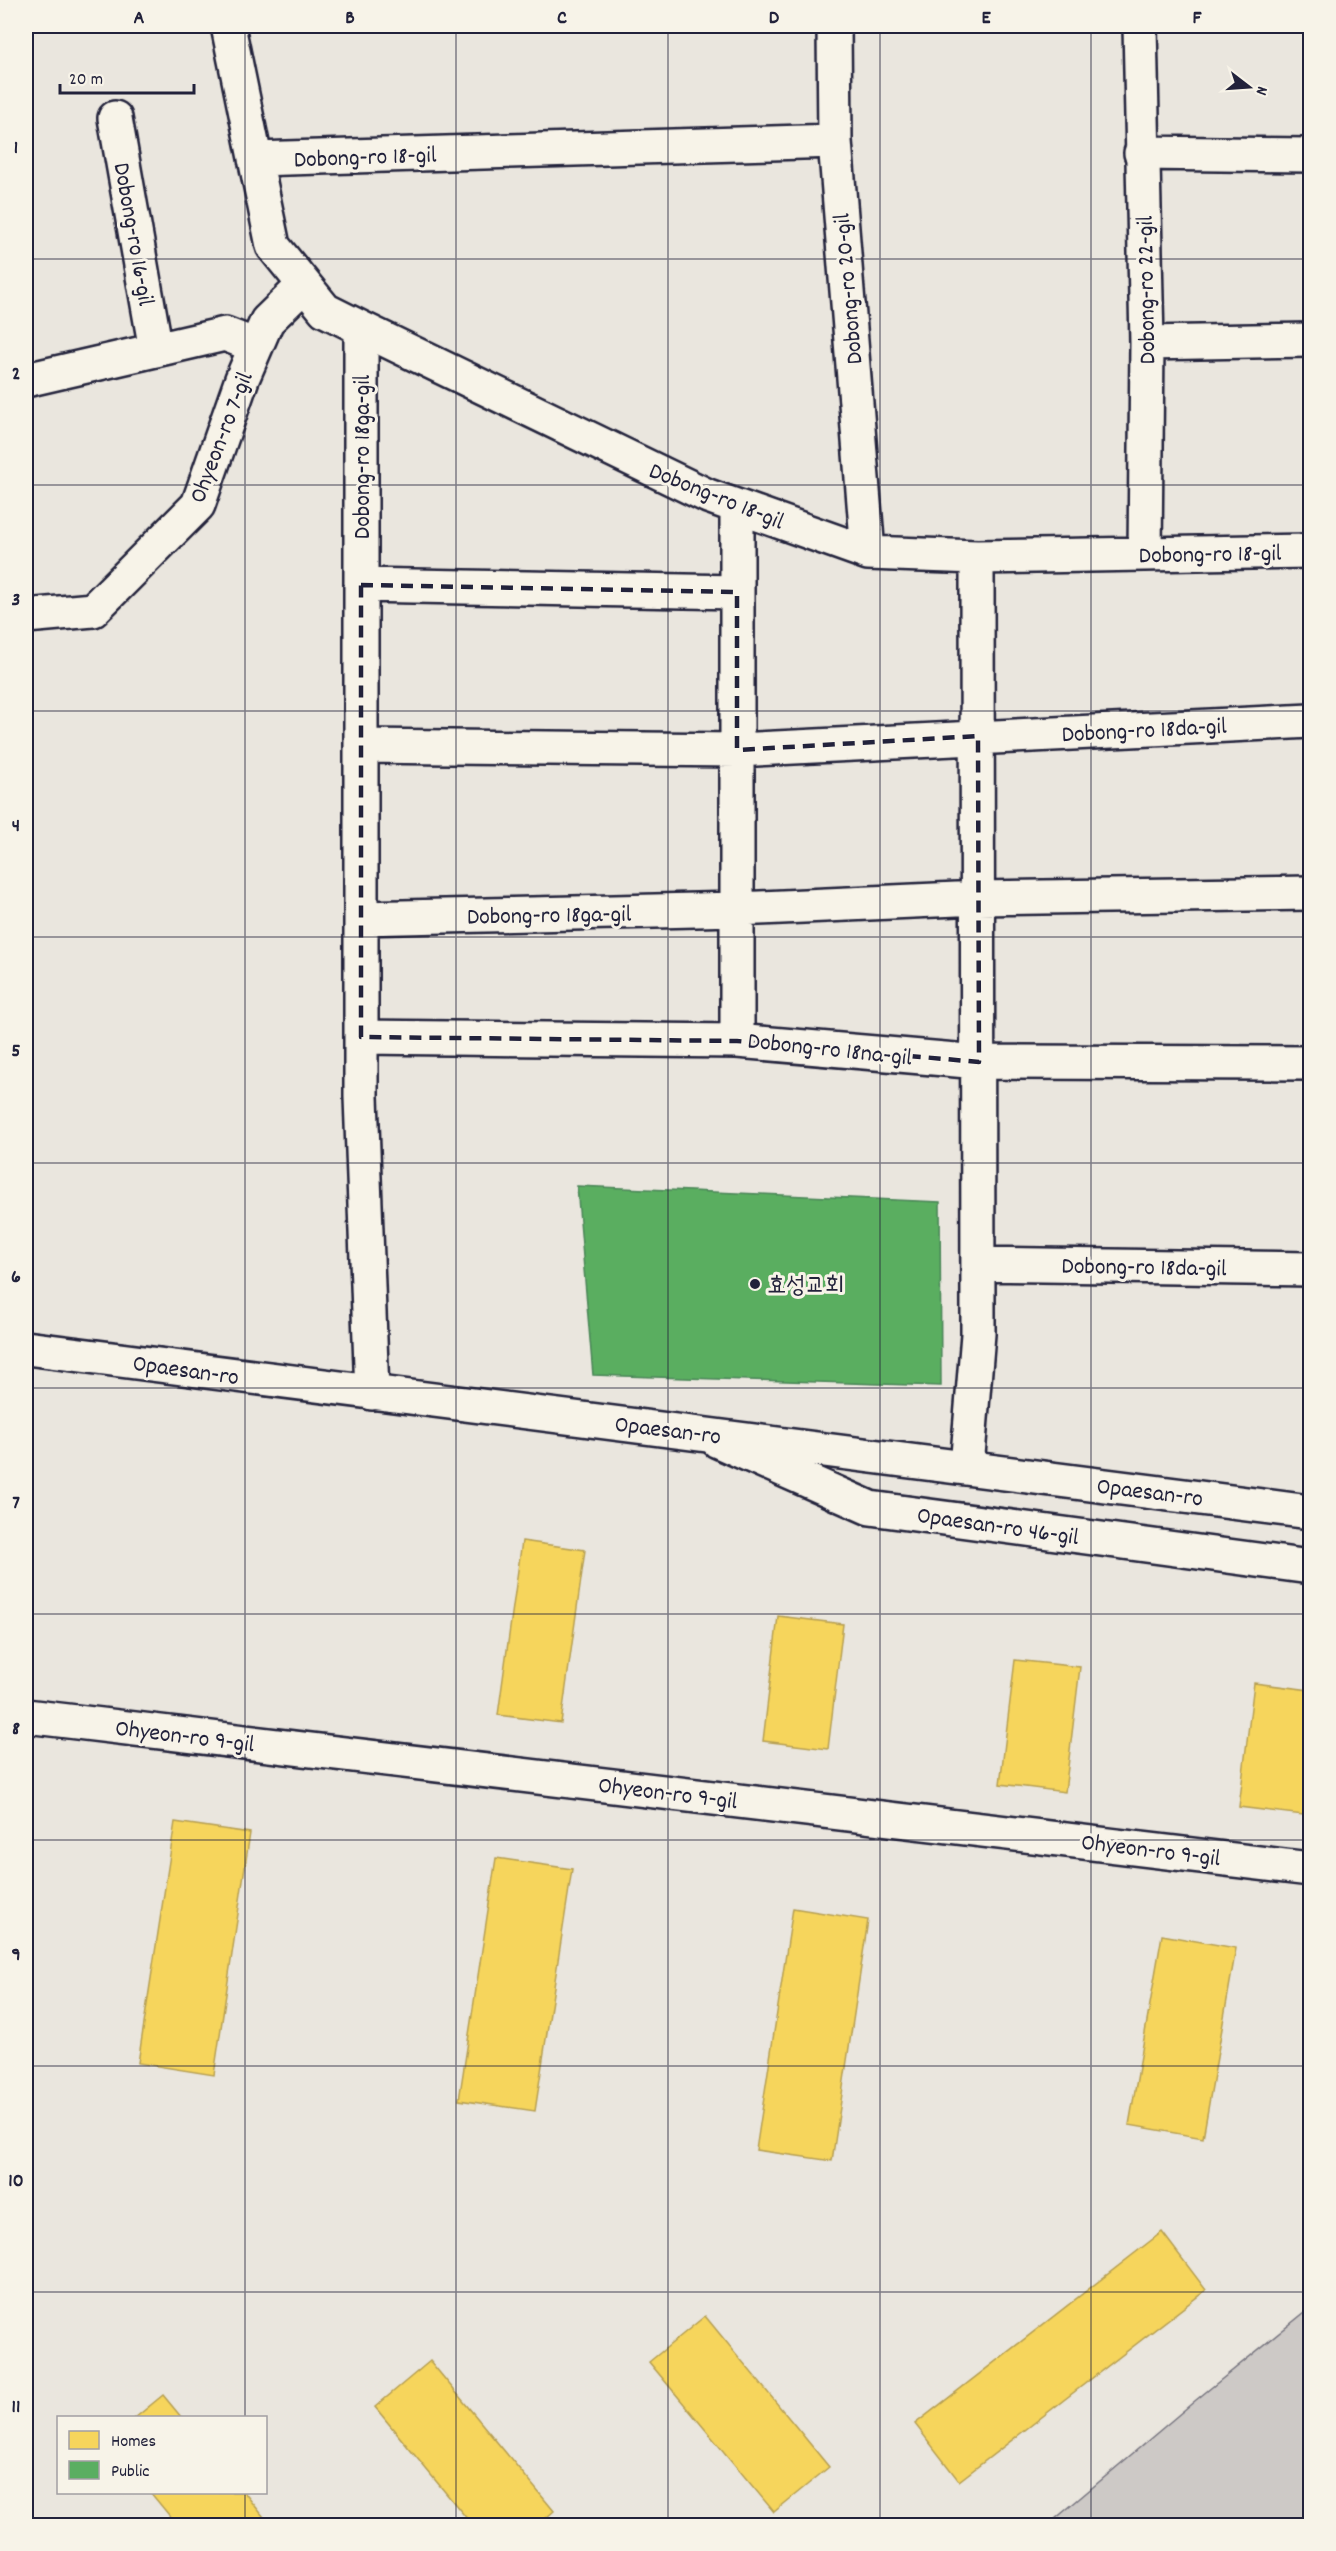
<svg xmlns="http://www.w3.org/2000/svg" width="1336" height="2551" font-family="Dekko,'Poor Story',sans-serif">
	<style>
		.green { fill: #cdc9c6; stroke: #787680; stroke-width: 1.5 }
		.homes { fill: #f6d55c; stroke: #b69f52; stroke-width: 1.5 }
		.public { fill: #5aae61; stroke: #498456; stroke-width: 1.5 }
		.lines { fill: none; stroke-linecap: round; stroke-linejoin: round }
		.street-casing { stroke: #22223b; stroke-width: 38 }
		.secondary-casing { stroke: #22223b; stroke-width: 38 }
		.street { stroke: #f7f3e8; stroke-width: 33 }
		.secondary { stroke: #f7f3e8; stroke-width: 33 }
		.marked { fill: none; stroke: #22223b; stroke-width: 4.5; stroke-dasharray: 12 8; stroke-linejoin: round }
		.grid { fill: none; stroke: #22223b; stroke-width: 1.5; stroke-opacity: 0.55 }
		.poi-dot { fill: #22223b; stroke: #f7f3e8; stroke-width: 2 }
		.labels { text-anchor: middle; stroke-width: 6; stroke-linejoin: round; paint-order: stroke }
		.street-label { font-size: 24px; fill: #22223b; stroke: #f7f3e8 }
		.poi-label { font-size: 24px; fill: #22223b; stroke: #f7f3e8; text-anchor: start }
		.neatline { fill: none; stroke: #22223b; stroke-width: 2 }
		.grid-label { font-size: 20px; text-anchor: middle; font-weight: bold; fill: #22223b }
	</style>
	<rect width="100%" height="100%" fill="#eae6de"/>
	<filter id="ink" filterUnits="userSpaceOnUse"><feTurbulence type="fractalNoise" baseFrequency=".0167" numOctaves="2"/><feDisplacementMap in="SourceGraphic" scale="12" xChannelSelector="R" yChannelSelector="G"/><feConvolveMatrix kernelMatrix="1 2 1 2 8 2 1 2 1" color-interpolation-filters="sRGB"/></filter>
	<g filter="url(#ink)">
		<path class="green" d="M1310,2308V2525H1048L1196,2400Z"/>
		<path class="homes" d="M522,1541L585,1550L561,1723L498,1715Z
			M778,1616L843,1624L828,1749L763,1741Z
			M1015,1660L1080,1667L1065,1792L1000,1784Z
			M1254,1683L1310,1690V1758L1303,1815L1239,1807Z
			M175,1822L250,1833L214,2075L138,2063Z
			M496,1858L572,1869L535,2111L459,2100Z
			M793,1908L868,1920L832,2161L756,2150Z
			M1162,1935L1236,1948L1203,2138L1129,2125Z
			M1162,2232L1206,2290L959,2481L915,2424Z
			M705,2316L829,2467L774,2512L649,2362Z
			M430,2361L554,2511L537,2526H473L375,2407Z
			M163,2395L182,2418H135Z
			M150,2492H244L271,2526H178Z"/>
		<path class="public" d="M577,1186L940,1202L941,1386L593,1375Z"/>
		<g class="lines">
			<defs>
				<path id="street" d="M228,26L273,246L325,310L361,328L708,496L868,553L977,557L1310,551
					M834,26L835,141L868,553
					M1140,26L1147,343L1145,554
					M115,118L156,350
					M1141,153L1310,155
					M255,159L835,141
					M361,328V1097L372,1393
					M1147,343L1310,340
					M26,380L225,334L256,346
					M737,507V1041
					M361,585L737,592
					M26,616L93,610L198,505L242,379L267,321L304,285
					M361,746L737,750L1310,721
					M361,918L737,909L979,898L1310,893
					M361,1037L737,1041L979,1062L1310,1063
					M978,1264L1310,1269
					M718,1441L870,1508L1310,1567
					M967,1467L978,1334L977,557
					M26,1716L1310,1869"/>
				<path id="secondary" d="M26,1348L1310,1512"/>
			</defs>
			<use href="#street" class="street-casing"/>
			<use href="#secondary" class="secondary-casing"/>
			<use href="#street" class="street"/>
			<use href="#secondary" class="secondary"/>
		</g>
	</g>
	<path class="marked" d="M361,585L737,592V750L978,736L979,1062L737,1041L361,1037Z"/>
	<path class="grid" d="M245,26V2418M456,26V2526M668,26V2526M880,26V2526M1091,26V2526M26,259H1310M26,485H1310M26,711H1310M26,937H1310M26,1163H1310M26,1388H1310M26,1614H1310M26,1840H1310M26,2066H1310M26,2292H1310M245,2492V2526"/>
	<circle class="poi-dot" cx="755" cy="1284" r="6"/>
	<g class="labels">
		<g class="street-label">
			<text transform="translate(365 156) rotate(-2)" y="8">Dobong-ro 18-gil</text>
			<text transform="translate(135 234) rotate(80)" y="8">Dobong-ro 16-gil</text>
			<text transform="translate(847 289) rotate(-95)" y="8">Dobong-ro 20-gil</text>
			<text transform="translate(1145 290) rotate(-91)" y="8">Dobong-ro 22-gil</text>
			<text transform="translate(220 437) rotate(-69)" y="8">Ohyeon-ro 7-gil</text>
			<text transform="translate(361 457) rotate(-90)" y="8">Dobong-ro 18ga-gil</text>
			<text transform="translate(717 495) rotate(22)" y="8">Dobong-ro 18-gil</text>
			<text transform="translate(1210 553) rotate(-1)" y="8">Dobong-ro 18-gil</text>
			<text transform="translate(1144 729) rotate(-3)" y="8">Dobong-ro 18da-gil</text>
			<text transform="translate(549 914) rotate(-1)" y="8">Dobong-ro 18ga-gil</text>
			<text transform="translate(830 1048) rotate(6)" y="8">Dobong-ro 18na-gil</text>
			<text transform="translate(1144 1266) rotate(1)" y="8">Dobong-ro 18da-gil</text>
			<text transform="translate(186 1369) rotate(8)" y="8">Opaesan-ro</text>
			<text transform="translate(668 1429) rotate(7)" y="8">Opaesan-ro</text>
			<text transform="translate(1150 1491) rotate(7)" y="8">Opaesan-ro</text>
			<text transform="translate(998 1525) rotate(8)" y="8">Opaesan-ro 46-gil</text>
			<text transform="translate(185 1735) rotate(7)" y="8">Ohyeon-ro 9-gil</text>
			<text transform="translate(668 1792) rotate(7)" y="8">Ohyeon-ro 9-gil</text>
			<text transform="translate(1151 1849) rotate(7)" y="8">Ohyeon-ro 9-gil</text>
		</g>
		<g class="poi-label">
			<text x="767" y="1292">효성교회</text>
		</g>
	</g>
	<rect width="1336" height="2551" fill="none" stroke="#f7f3e8" stroke-width="66"/>
	<rect x="57" y="2416" width="210" height="78" fill="#f7f3e8" stroke="#a29fa3" stroke-width="1.5"/>
	<rect x="69" y="2431" width="30" height="18" fill="#f6d55c" stroke="#a29fa3" stroke-width="1.5"/>
	<text x="111" y="2446" font-size="18" fill="#22223b">Homes</text>
	<rect x="69" y="2461" width="30" height="18" fill="#5aae61" stroke="#a29fa3" stroke-width="1.5"/>
	<text x="111" y="2476" font-size="18" fill="#22223b">Public</text>
	<g transform="translate(1249 87) rotate(107)" stroke="#f7f3e8" stroke-width="4.5" paint-order="stroke">
	<path d="M0-4.5L10 22L0 15L-10 22Z" fill="#22223b"/>
	<text y="-9" font-size="16" font-weight="bold" text-anchor="middle" fill="#22223b">N</text>
	</g>
	<path d="M60 84v9h134v-9" fill="none" stroke="#22223b" stroke-width="3"/>
	<text x="69" y="84" font-size="18" fill="#22223b" stroke="#f7f3e8" stroke-width="4.5" paint-order="stroke">20 m</text>
	<rect x="33" y="33" width="1270" height="2485" class="neatline"/>
	<g class="grid-label">
		<text x="139" y="23">A</text>
		<text x="350" y="23">B</text>
		<text x="562" y="23">C</text>
		<text x="774" y="23">D</text>
		<text x="986" y="23">E</text>
		<text x="1197" y="23">F</text>
		<text x="16" y="153">1</text>
		<text x="16" y="379">2</text>
		<text x="16" y="605">3</text>
		<text x="16" y="831">4</text>
		<text x="16" y="1056">5</text>
		<text x="16" y="1282">6</text>
		<text x="16" y="1508">7</text>
		<text x="16" y="1734">8</text>
		<text x="16" y="1960">9</text>
		<text x="16" y="2186">10</text>
		<text x="16" y="2412">11</text>
	</g>
</svg>
